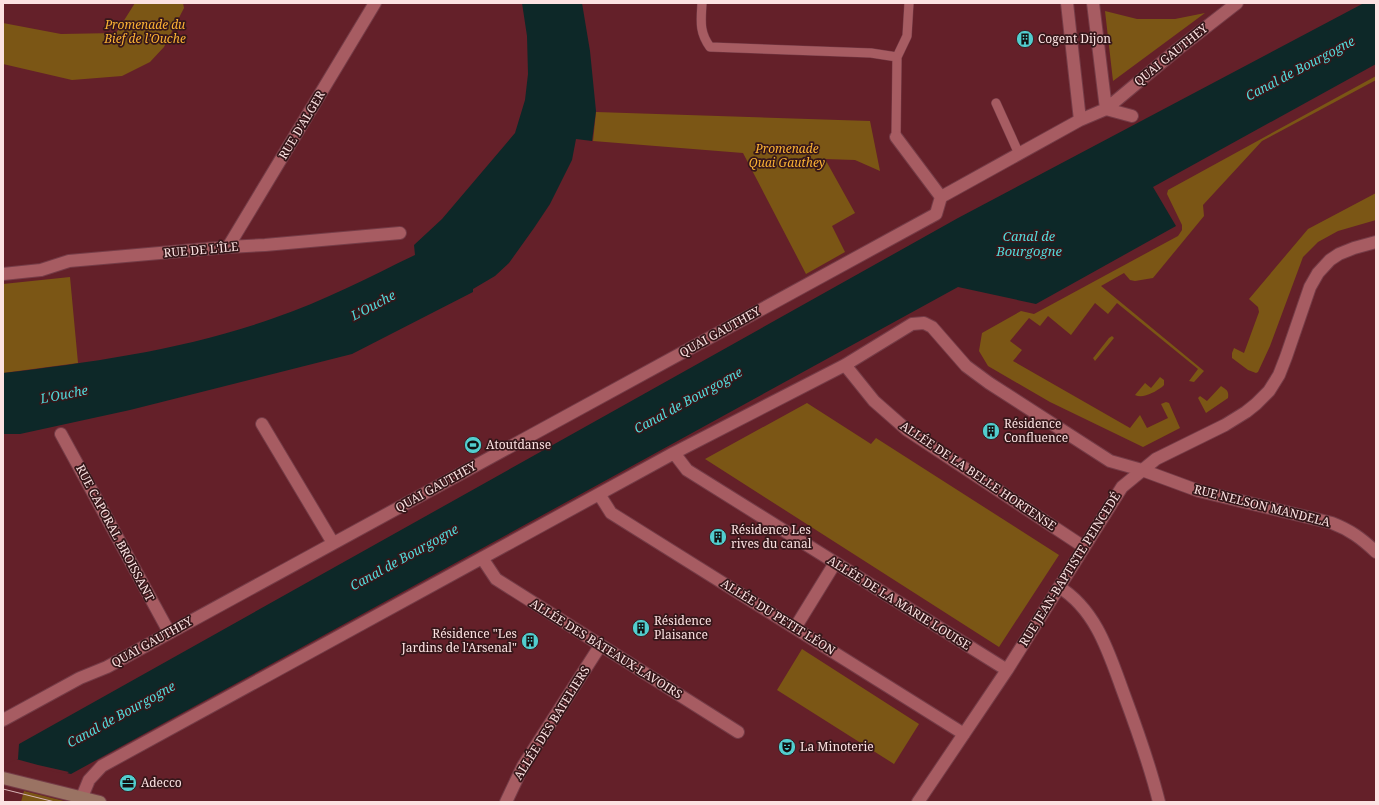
<svg xmlns="http://www.w3.org/2000/svg" width="1379" height="805" font-family="'Noto Serif',serif">
	<style>
		.green { fill: #7b5615 }
		.water { fill: #0d2828 }
		.pier { fill: #642029 }
		.lines { fill: none; stroke-linecap: round; stroke-linejoin: round }
		.lane-casing { stroke: #753c47; stroke-width: 10 }
		.street-casing { stroke: #753c47; stroke-width: 14 }
		.secondary-casing { stroke: #753c47; stroke-width: 14 }
		.lane { stroke: #a75c62; stroke-width: 9 }
		.street { stroke: #a75c62; stroke-width: 12 }
		.secondary { stroke: #9a7363; stroke-width: 12 }
		.tram { stroke: #d9b5b7; stroke-width: 1 }
		.labels { text-anchor: middle; stroke-width: 3.5; stroke-linejoin: round; paint-order: stroke }
		.park-label { font-size: 12px; font-style: italic; fill: #fbb234; stroke: #36171a }
		.poi-label { font-size: 12px; fill: #fce2e2; stroke: #36171a; text-anchor: start }
		.street-label { font-size: 12px; fill: #fce2e2; stroke: #36171a }
		.water-label { font-size: 13px; font-style: italic; fill: #51dbdb; stroke: #36171a }
	</style>
	<rect width="100%" height="100%" fill="#642029"/>
	<path class="green" d="M135,3H183L184,8L164,47L150,62L122,76L72,80L3,64V23L61,34L116,33Z
		M1105,11L1137,19H1175L1205,13L1113,81Z
		M1376,76V80L1262,141L1203,205L1204,216L1153,278L1135,281L1130,280L1124,273L1101,286L1204,371L1194,382L1189,381L1198,369L1117,303L1108,314L1095,303L1071,335L1048,316L1040,326L1029,318L1010,341L1022,350L1013,361L1130,428L1140,415L1147,428L1168,418L1161,404L1166,402L1169,403L1180,428L1143,447L1050,402L988,366L979,351L982,333L1021,311L1034,314L1178,236L1182,230V225L1167,194L1168,190Z
		M596,112L870,121L880,171L855,160L825,159L855,213L832,226L845,252L806,274L743,153L593,141Z
		M1376,193V220L1338,231L1318,242L1303,257L1270,346L1258,372L1256,373L1248,370L1232,358V353L1234,348L1244,353L1259,312L1258,307L1249,299L1308,229Z
		M70,277L78,363L3,373V284Z
		M1112,336L1114,338L1095,361L1093,358L1094,357L1109,338Z
		M1160,377L1164,380V385L1162,387C1155,392 1143,399 1135,395L1145,383L1151,388Z
		M1221,386C1227,390 1229,391 1228,398L1206,413L1198,398L1200,396L1207,401Z
		M807,403L871,444L876,438L1059,555L999,647L705,459Z
		M802,649L919,724L894,764L777,690Z
		M24,791L68,802H21Z"/>
	<path class="water" d="M522,3H582L590,51L596,111L592,141L576,139L572,160L550,204L534,228L509,263L495,276L473,289V292L352,354L130,410L20,434H3V373C94,362 187,349 274,318C322,302 369,277 415,255L414,245L442,219L515,133L525,100L528,74L527,36Z
		M1364,3H1376V64L1153,187L1176,226L1036,304L958,287L71,774L37,766L3,768L18,759L19,744L958,218Z"/>
	<path class="pier" d="M16,759L38,765L69,772L66,774L38,768L3,787V766Z"/>
	<g class="lines">
		<defs>
			<path id="lane" d="M702,3C701,21 699,32 710,47L871,53L897,57
				M996,103L1019,154
				M896,137L897,57L907,36L909,3"/>
			<path id="street" d="M1067,3L1080,120
				M1093,3L1106,109
				M1106,109L1132,116
				M896,137L941,197
				M228,247L375,3
				M3,274L41,270L69,261L228,247L265,245L400,233
				M845,365L874,401L907,430L1084,547
				M262,424L333,543
				M61,434L169,632
				M674,453L687,470L1007,670
				M599,494L611,513L964,734
				M482,558L496,579L738,732
				M1059,587C1098,611 1110,657 1125,697C1138,732 1150,766 1159,802
				M795,628L835,563
				M3,720L80,678L107,667L936,214L941,197L1080,120L1106,109L1178,49L1237,3
				M82,797L89,780L102,766L674,453L845,365L912,324L924,323L932,327L966,366L989,383L1110,461L1142,470L1199,491L1332,523C1350,530 1361,538 1376,552
				M506,802L523,766L600,646
				M918,802L1007,670L1122,487L1156,459L1225,425L1246,412L1256,404L1269,391L1279,375L1286,357L1310,287L1318,273L1330,260L1339,254L1354,248L1376,242"/>
			<path id="secondary" d="M3,778L100,802"/>
		</defs>
		<use href="#lane" class="lane-casing"/>
		<use href="#street" class="street-casing"/>
		<use href="#secondary" class="secondary-casing"/>
		<use href="#lane" class="lane"/>
		<use href="#street" class="street"/>
		<use href="#secondary" class="secondary"/>
		<path class="tram" d="M3,789L55,802"/>
	</g>
	<defs>
		<symbol id="building-disc" viewBox="-11 -11 22 22"><circle r="9.5" fill="#52cdce" stroke="#36171a"/><path d="M-4-6H4V6H1V3H-1V6H-4ZM-2.5-4.3h1.7v1.8h-1.7ZM.8-4.3h1.7v1.8H.8ZM-2.5-1h1.7V.8h-1.7ZM.8-1h1.7V.8H.8Z" fill="#111"/></symbol>
		<symbol id="stadium-disc" viewBox="-11 -11 22 22"><circle r="9.5" fill="#52cdce" stroke="#36171a"/><path d="M0-5a6.5 5 0 1 0 0 10a6.5 5 0 1 0 0-10ZM-3.5-1.8h7v3.6h-7Z" fill="#111"/></symbol>
		<symbol id="theatre-disc" viewBox="-11 -11 22 22"><circle r="9.5" fill="#52cdce" stroke="#36171a"/><path d="M-5-5.5Q0-4 5-5.5V0Q5 5 0 6Q-5 5-5 0ZM-3.3-2.5H-1v1.5H-3.3ZM1-2.5H3.3v1.5H1ZM-2.8 1Q0 5.5 2.8 1Z" fill="#111"/></symbol>
		<symbol id="office-disc" viewBox="-11 -11 22 22"><circle r="9.5" fill="#52cdce" stroke="#36171a"/><path d="M-6-3h4V-5.5h4V-3h4V5H-6ZM-1-4.5V-3h2v-1.5ZM-6 0V1H6V0Z" fill="#111"/></symbol>
	</defs>
	<g fill-rule="evenodd">
		<use href="#building-disc" x="1015" y="29" width="20" height="20"/>
		<use href="#building-disc" x="981" y="421" width="20" height="20"/>
		<use href="#stadium-disc" x="463" y="435" width="20" height="20"/>
		<use href="#building-disc" x="708" y="527" width="20" height="20"/>
		<use href="#building-disc" x="631" y="618" width="20" height="20"/>
		<use href="#building-disc" x="520" y="631" width="20" height="20"/>
		<use href="#theatre-disc" x="777" y="737" width="20" height="20"/>
		<use href="#office-disc" x="118" y="773" width="20" height="20"/>
	</g>
	<g class="labels">
		<g class="park-label">
			<text x="145" y="29">Promenade du<tspan x="145" dy="14">Bief de l'Ouche</tspan></text>
			<text x="787" y="153">Promenade<tspan x="787" dy="14">Quai Gauthey</tspan></text>
		</g>
		<g class="poi-label">
			<text x="1038" y="43">Cogent Dijon</text>
			<text x="1004" y="428">Résidence<tspan x="1004" dy="14">Confluence</tspan></text>
			<text x="486" y="449">Atoutdanse</text>
			<text x="731" y="534">Résidence Les<tspan x="731" dy="14">rives du canal</tspan></text>
			<text x="654" y="625">Résidence<tspan x="654" dy="14">Plaisance</tspan></text>
			<text x="517" y="638" text-anchor="end">Résidence "Les<tspan x="517" dy="14">Jardins de l'Arsenal"</tspan></text>
			<text x="800" y="751">La Minoterie</text>
			<text x="141" y="787">Adecco</text>
		</g>
		<g class="street-label">
			<text transform="translate(1171 55) rotate(-39)" y="4">QUAI GAUTHEY</text>
			<text transform="translate(302 125) rotate(-59)" y="4">RUE D'ALGER</text>
			<text transform="translate(201 250) rotate(-5)" y="4">RUE DE L'ÎLE</text>
			<text transform="translate(720 332) rotate(-29)" y="4">QUAI GAUTHEY</text>
			<text transform="translate(978 476) rotate(34)" y="4">ALLÉE DE LA BELLE HORTENSE</text>
			<text transform="translate(436 487) rotate(-29)" y="4">QUAI GAUTHEY</text>
			<text transform="translate(1262 506) rotate(14)" y="4">RUE NELSON MANDELA</text>
			<text transform="translate(115 533) rotate(62)" y="4">RUE CAPORAL BROISSANT</text>
			<text transform="translate(1070 569) rotate(-58)" y="4">RUE JEAN-BAPTISTE PEINCEDÉ</text>
			<text transform="translate(899 603) rotate(32)" y="4">ALLÉE DE LA MARIE LOUISE</text>
			<text transform="translate(778 617) rotate(32)" y="4">ALLÉE DU PETIT LÉON</text>
			<text transform="translate(152 642) rotate(-29)" y="4">QUAI GAUTHEY</text>
			<text transform="translate(606 649) rotate(32)" y="4">ALLÉE DES BÂTEAUX-LAVOIRS</text>
			<text transform="translate(552 723) rotate(-58)" y="4">ALLÉE DES BATELIERS</text>
		</g>
		<g class="water-label">
			<text transform="translate(1300 68) rotate(-28)" y="5">Canal de Bourgogne</text>
			<text x="1029" y="241">Canal de<tspan x="1029" dy="15">Bourgogne</tspan></text>
			<text transform="translate(373 305) rotate(-28)" y="5">L'Ouche</text>
			<text transform="translate(64 394) rotate(-11)" y="5">L'Ouche</text>
			<text transform="translate(688 400) rotate(-29)" y="5">Canal de Bourgogne</text>
			<text transform="translate(404 557) rotate(-29)" y="5">Canal de Bourgogne</text>
			<text transform="translate(121 714) rotate(-29)" y="5">Canal de Bourgogne</text>
		</g>
	</g>
	<rect width="1379" height="805" fill="none" stroke="#fce2e2" stroke-width="8"/>
</svg>
